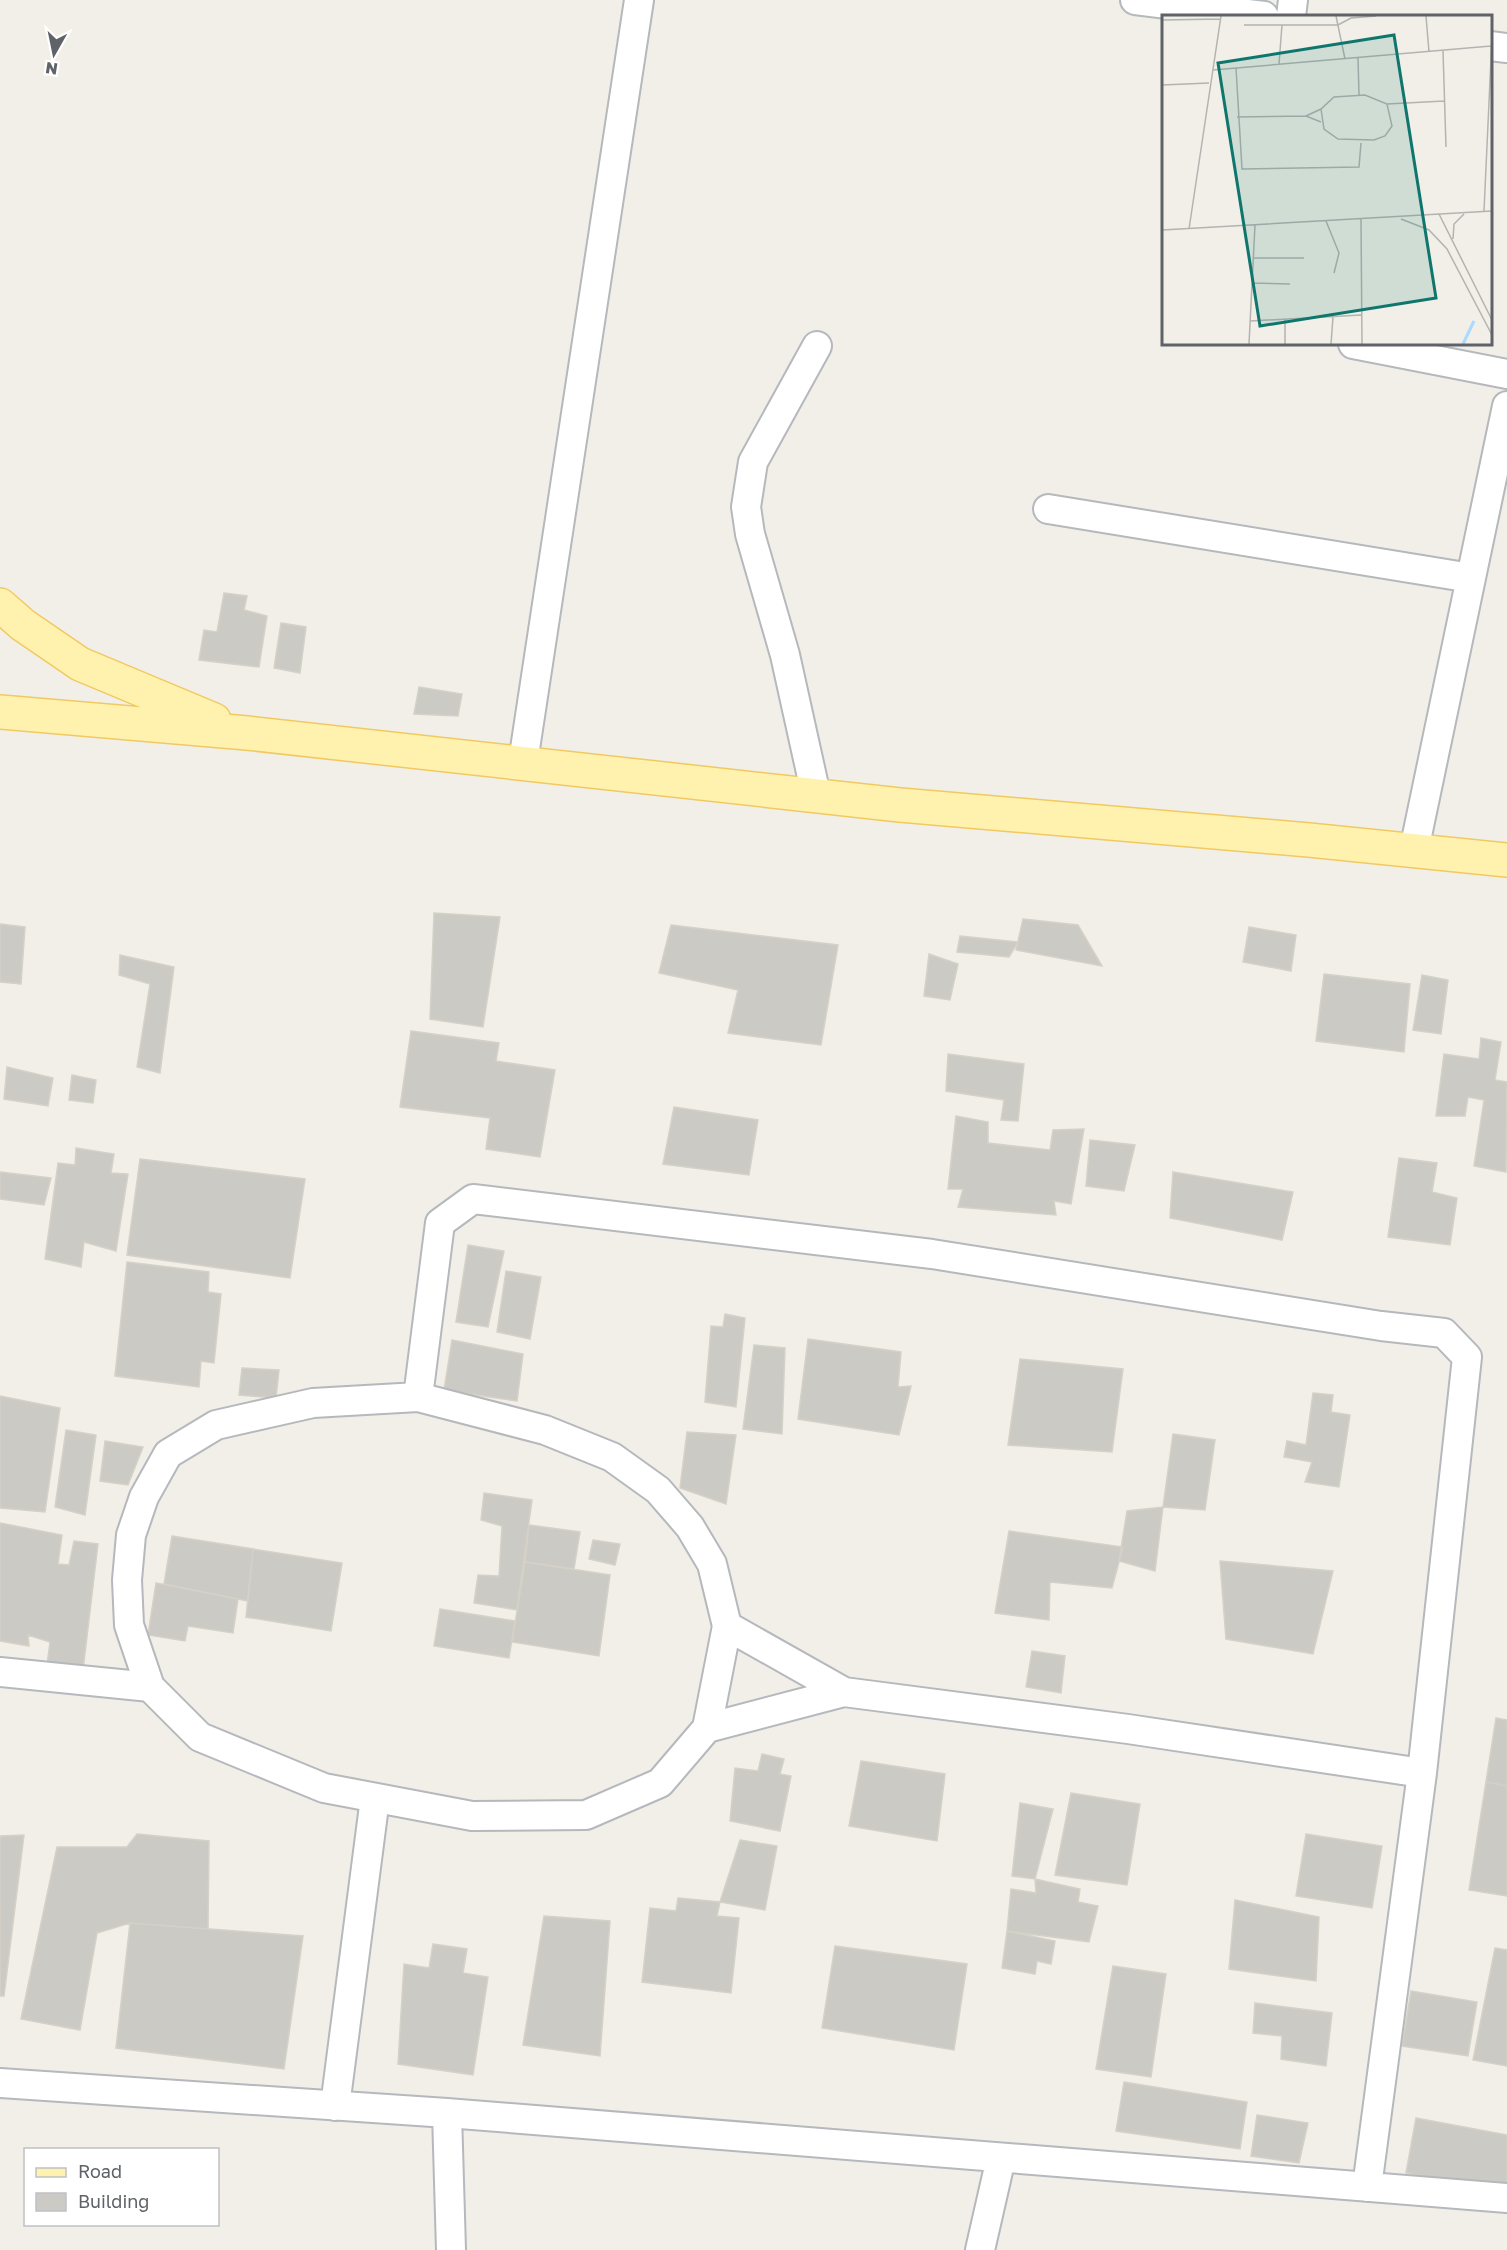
<svg xmlns="http://www.w3.org/2000/svg" width="1507" height="2250" font-family="'Golos Text',sans-serif">
	<style>
		.building { fill: #cccac5; stroke: #d6d1c6; stroke-width: 1.5 }
		.lines { fill: none; stroke-linecap: round; stroke-linejoin: round }
		.street-casing { stroke: #b5b8bc; stroke-width: 32 }
		.primary-casing { stroke: #f2c960; stroke-width: 36 }
		.street { stroke: #fff; stroke-width: 28 }
		.primary { stroke: #fff2af; stroke-width: 33 }
		.inset-river { fill: none; stroke: #aadaff; stroke-width: 3 }
		.inset-road { fill: none; stroke: #b3b3b1; stroke-width: 1.5 }
		.view { fill: #0f766e; fill-opacity: 0.15; stroke: #0f766e; stroke-width: 3 }
		.inset-edge { fill: none; stroke: #5f6368; stroke-width: 3 }
	</style>
	<rect width="100%" height="100%" fill="#f1efe8"/>
	<path class="building" d="M224,593L247,596L244,610L267,616L259,667L199,660L204,630L217,632Z
		M281,623L306,627L300,673L274,668Z
		M419,687L462,694L458,716L414,714Z
		M434,913L500,917L483,1027L430,1019Z
		M1023,919L1078,925L1102,966L1016,950Z
		M0,924L25,927L21,984L0,982Z
		M671,925L838,945L821,1045L728,1033L738,990L659,973Z
		M1249,927L1296,935L1291,971L1243,962Z
		M960,936L1018,942L1009,957L957,952Z
		M929,954L958,964L950,1000L924,996Z
		M120,955L174,967L160,1073L137,1067L150,984L119,975Z
		M1324,974L1410,984L1404,1052L1316,1041Z
		M1422,975L1448,980L1441,1034L1413,1030Z
		M411,1031L499,1043L496,1061L555,1070L540,1157L486,1149L490,1118L400,1107Z
		M1481,1038L1501,1042L1495,1080L1507,1082L1506,1172L1474,1166L1484,1100L1468,1097L1465,1116H1436L1444,1054L1479,1059Z
		M948,1054L1024,1064L1018,1121L1001,1120L1004,1100L946,1091Z
		M7,1067L53,1078L48,1106L4,1099Z
		M72,1075L96,1080L93,1103L69,1100Z
		M674,1107L758,1120L749,1175L663,1164Z
		M956,1116L988,1122V1143L1050,1150L1053,1130L1084,1129L1071,1204L1054,1201L1056,1215L958,1207L963,1189H948Z
		M1090,1140L1135,1145L1124,1191L1086,1186Z
		M76,1148L114,1154L111,1173L128,1174L116,1251L84,1242L81,1267L45,1259L58,1163L75,1165Z
		M1399,1158L1437,1163L1432,1192L1457,1198L1450,1245L1388,1237Z
		M140,1159L305,1179L290,1278L127,1255Z
		M0,1172L51,1178L44,1205L0,1199Z
		M1173,1172L1293,1192L1282,1240L1170,1218Z
		M468,1245L504,1251L488,1327L456,1322Z
		M127,1262L209,1272L208,1292L221,1294L214,1363L201,1361L199,1387L115,1376Z
		M506,1271L541,1277L530,1339L497,1332Z
		M725,1314L745,1318L736,1407L705,1402L711,1326L723,1327Z
		M808,1339L901,1352L898,1387L911,1386L899,1435L798,1419Z
		M452,1340L523,1354L517,1401L444,1390Z
		M754,1345L785,1348L782,1434L743,1429Z
		M1020,1359L1123,1369L1112,1452L1008,1445Z
		M242,1368L279,1370L276,1398L239,1395Z
		M1313,1393L1333,1395L1331,1412L1350,1415L1339,1487L1305,1482L1312,1462L1284,1457L1287,1441L1306,1445Z
		M0,1396L60,1408L45,1512L0,1508Z
		M66,1430L96,1435L85,1515L55,1507Z
		M687,1432L736,1435L726,1504L680,1488Z
		M1173,1434L1215,1440L1205,1510L1163,1507Z
		M105,1441L143,1447L128,1485L100,1481Z
		M484,1493L532,1500L517,1610L474,1603L478,1575L499,1576L502,1526L481,1520Z
		M1163,1507L1155,1571L1119,1561L1127,1511Z
		M0,1523L62,1535L58,1564L69,1565L74,1541L98,1544L83,1670L47,1665L50,1642L28,1635L29,1646L0,1641Z
		M529,1525L580,1532L574,1569L525,1562Z
		M1009,1531L1123,1547L1112,1588L1050,1582L1049,1620L995,1613Z
		M172,1536L253,1549L248,1601L164,1584Z
		M593,1540L620,1544L615,1565L589,1559Z
		M253,1549L342,1563L331,1631L246,1617Z
		M1220,1561L1333,1571L1313,1654L1226,1639Z
		M525,1562L610,1575L599,1656L512,1642Z
		M156,1583L238,1599L233,1633L188,1626L185,1641L148,1635Z
		M440,1609L515,1621L509,1658L434,1646Z
		M1032,1651L1065,1656L1061,1693L1026,1687Z
		M1496,1718L1507,1720V1786L1486,1782Z
		M762,1754L784,1759L780,1774L791,1776L780,1831L730,1821L735,1768L758,1771Z
		M861,1761L945,1774L937,1841L849,1826Z
		M1486,1782L1507,1786V1896L1469,1890Z
		M1071,1793L1140,1804L1127,1885L1055,1875Z
		M1020,1803L1053,1809L1035,1879L1012,1876Z
		M137,1834L209,1841L208,1929L130,1923L97,1933L80,2030L21,2019L57,1847H127Z
		M1306,1834L1382,1846L1372,1908L1296,1896Z
		M24,1835L4,1996H0V1836Z
		M740,1840L777,1846L765,1910L720,1902Z
		M1035,1879L1080,1889L1078,1902L1098,1906L1089,1942L1007,1931L1011,1889L1036,1893Z
		M678,1898L720,1902L717,1916L739,1918L731,1993L642,1982L650,1908L676,1911Z
		M1235,1900L1319,1917L1316,1981L1229,1969Z
		M544,1916L610,1921L600,2056L523,2045Z
		M130,1923L303,1936L284,2069L116,2048Z
		M1007,1931L1055,1941L1051,1964L1037,1961L1035,1974L1002,1968Z
		M433,1944L467,1949L463,1973L488,1977L473,2075L398,2064L404,1964L429,1968Z
		M835,1946L967,1964L954,2050L822,2028Z
		M1495,1948L1507,1950V2066L1473,2060Z
		M1113,1966L1166,1974L1151,2077L1096,2069Z
		M1411,1991L1477,2002L1468,2056L1402,2046Z
		M1255,2003L1332,2013L1326,2066L1281,2059L1282,2036L1253,2033Z
		M1124,2082L1247,2102L1240,2149L1116,2131Z
		M1257,2115L1308,2123L1299,2163L1251,2156Z
		M1416,2118L1507,2135V2192L1406,2173Z"/>
	<g class="lines">
		<defs>
			<path id="street" d="M1135,0L1264,16
				M1291,16L1293,0
				M1490,46L1507,48
				M1353,344L1507,374
				M1048,509L1471,578
				M523,762L639,0
				M816,795L785,655L750,534L746,507L753,462L817,346
				M1414,850L1507,406
				M418,1397L440,1223L473,1199L932,1254L1381,1326L1444,1333L1467,1357L1422,1773L1367,2187
				M727,1626L844,1692L1128,1729L1422,1773
				M0,1672L150,1687
				M707,1728L727,1626L712,1564L690,1527L658,1490L612,1457L545,1430L418,1397L313,1403L216,1425L168,1454L144,1497L131,1535L127,1580L129,1625L150,1687L200,1737L324,1788L472,1816L586,1815L660,1783L707,1728L844,1692
				M0,2083L447,2113L1507,2198
				M335,2106L375,1798
				M447,2113L451,2250
				M980,2250L1001,2158"/>
			<path id="primary" d="M0,605L23,625L80,664L214,720
				M0,712L247,733L900,805L1309,840L1507,860"/>
		</defs>
		<use href="#street" class="street-casing"/>
		<use href="#primary" class="primary-casing"/>
		<use href="#street" class="street"/>
		<use href="#primary" class="primary"/>
	</g>
	<g transform="translate(1162 15)">
		<rect width="330" height="330" fill="#f1efe8"/>
		<path class="inset-river" d="M301,329L312,306"/>
		<path class="inset-road" d="M174,1L183,44M264,1L267,37M0,5L59,4M82,10H176L189,3L214,1M281,36L284,132M196,43L197,80M117,49L120,10M74,53L80,154L197,152L199,128M51,55L329,31M0,70L47,68M225,89L282,86M144,101L159,94L172,82L203,80L225,89L230,111L223,121L212,125L176,124L162,114L159,94M75,102L144,101L159,107M322,196L330,22M277,199L330,305M199,204L200,329M239,204L267,215L285,234L330,320M164,206L177,238L172,258M27,214L59,1M0,215L330,196M291,224L292,209L302,199M91,243H142M90,268L128,269M123,305V329M88,306L199,300M87,329L93,210M169,329L171,302"/>
		<path class="view" d="M232,20L274,283L98,311L56,48Z"/>
		<rect width="330" height="330" class="inset-edge"/>
	</g>
	<rect x="24" y="2148" width="195" height="78" fill="#ffffff" stroke="#bfc1c3" stroke-width="1.5"/>
	<rect x="36" y="2168" width="30" height="9" fill="#fff2af" stroke="#bfc1c3" stroke-width="1.5"/>
	<text x="78" y="2178" font-size="18" fill="#5f6368">Road</text>
	<rect x="36" y="2193" width="30" height="18" fill="#cccac5" stroke="#bfc1c3" stroke-width="1.5"/>
	<text x="78" y="2208" font-size="18" fill="#5f6368">Building</text>
	<g transform="translate(54 54) rotate(189)" stroke="#ffffff" stroke-width="4.5" paint-order="stroke">
	<path d="M0-4.5L10 22L0 15L-10 22Z" fill="#5f6368"/>
	<text y="-9" font-size="16" font-weight="bold" text-anchor="middle" fill="#5f6368">N</text>
	</g>
</svg>
